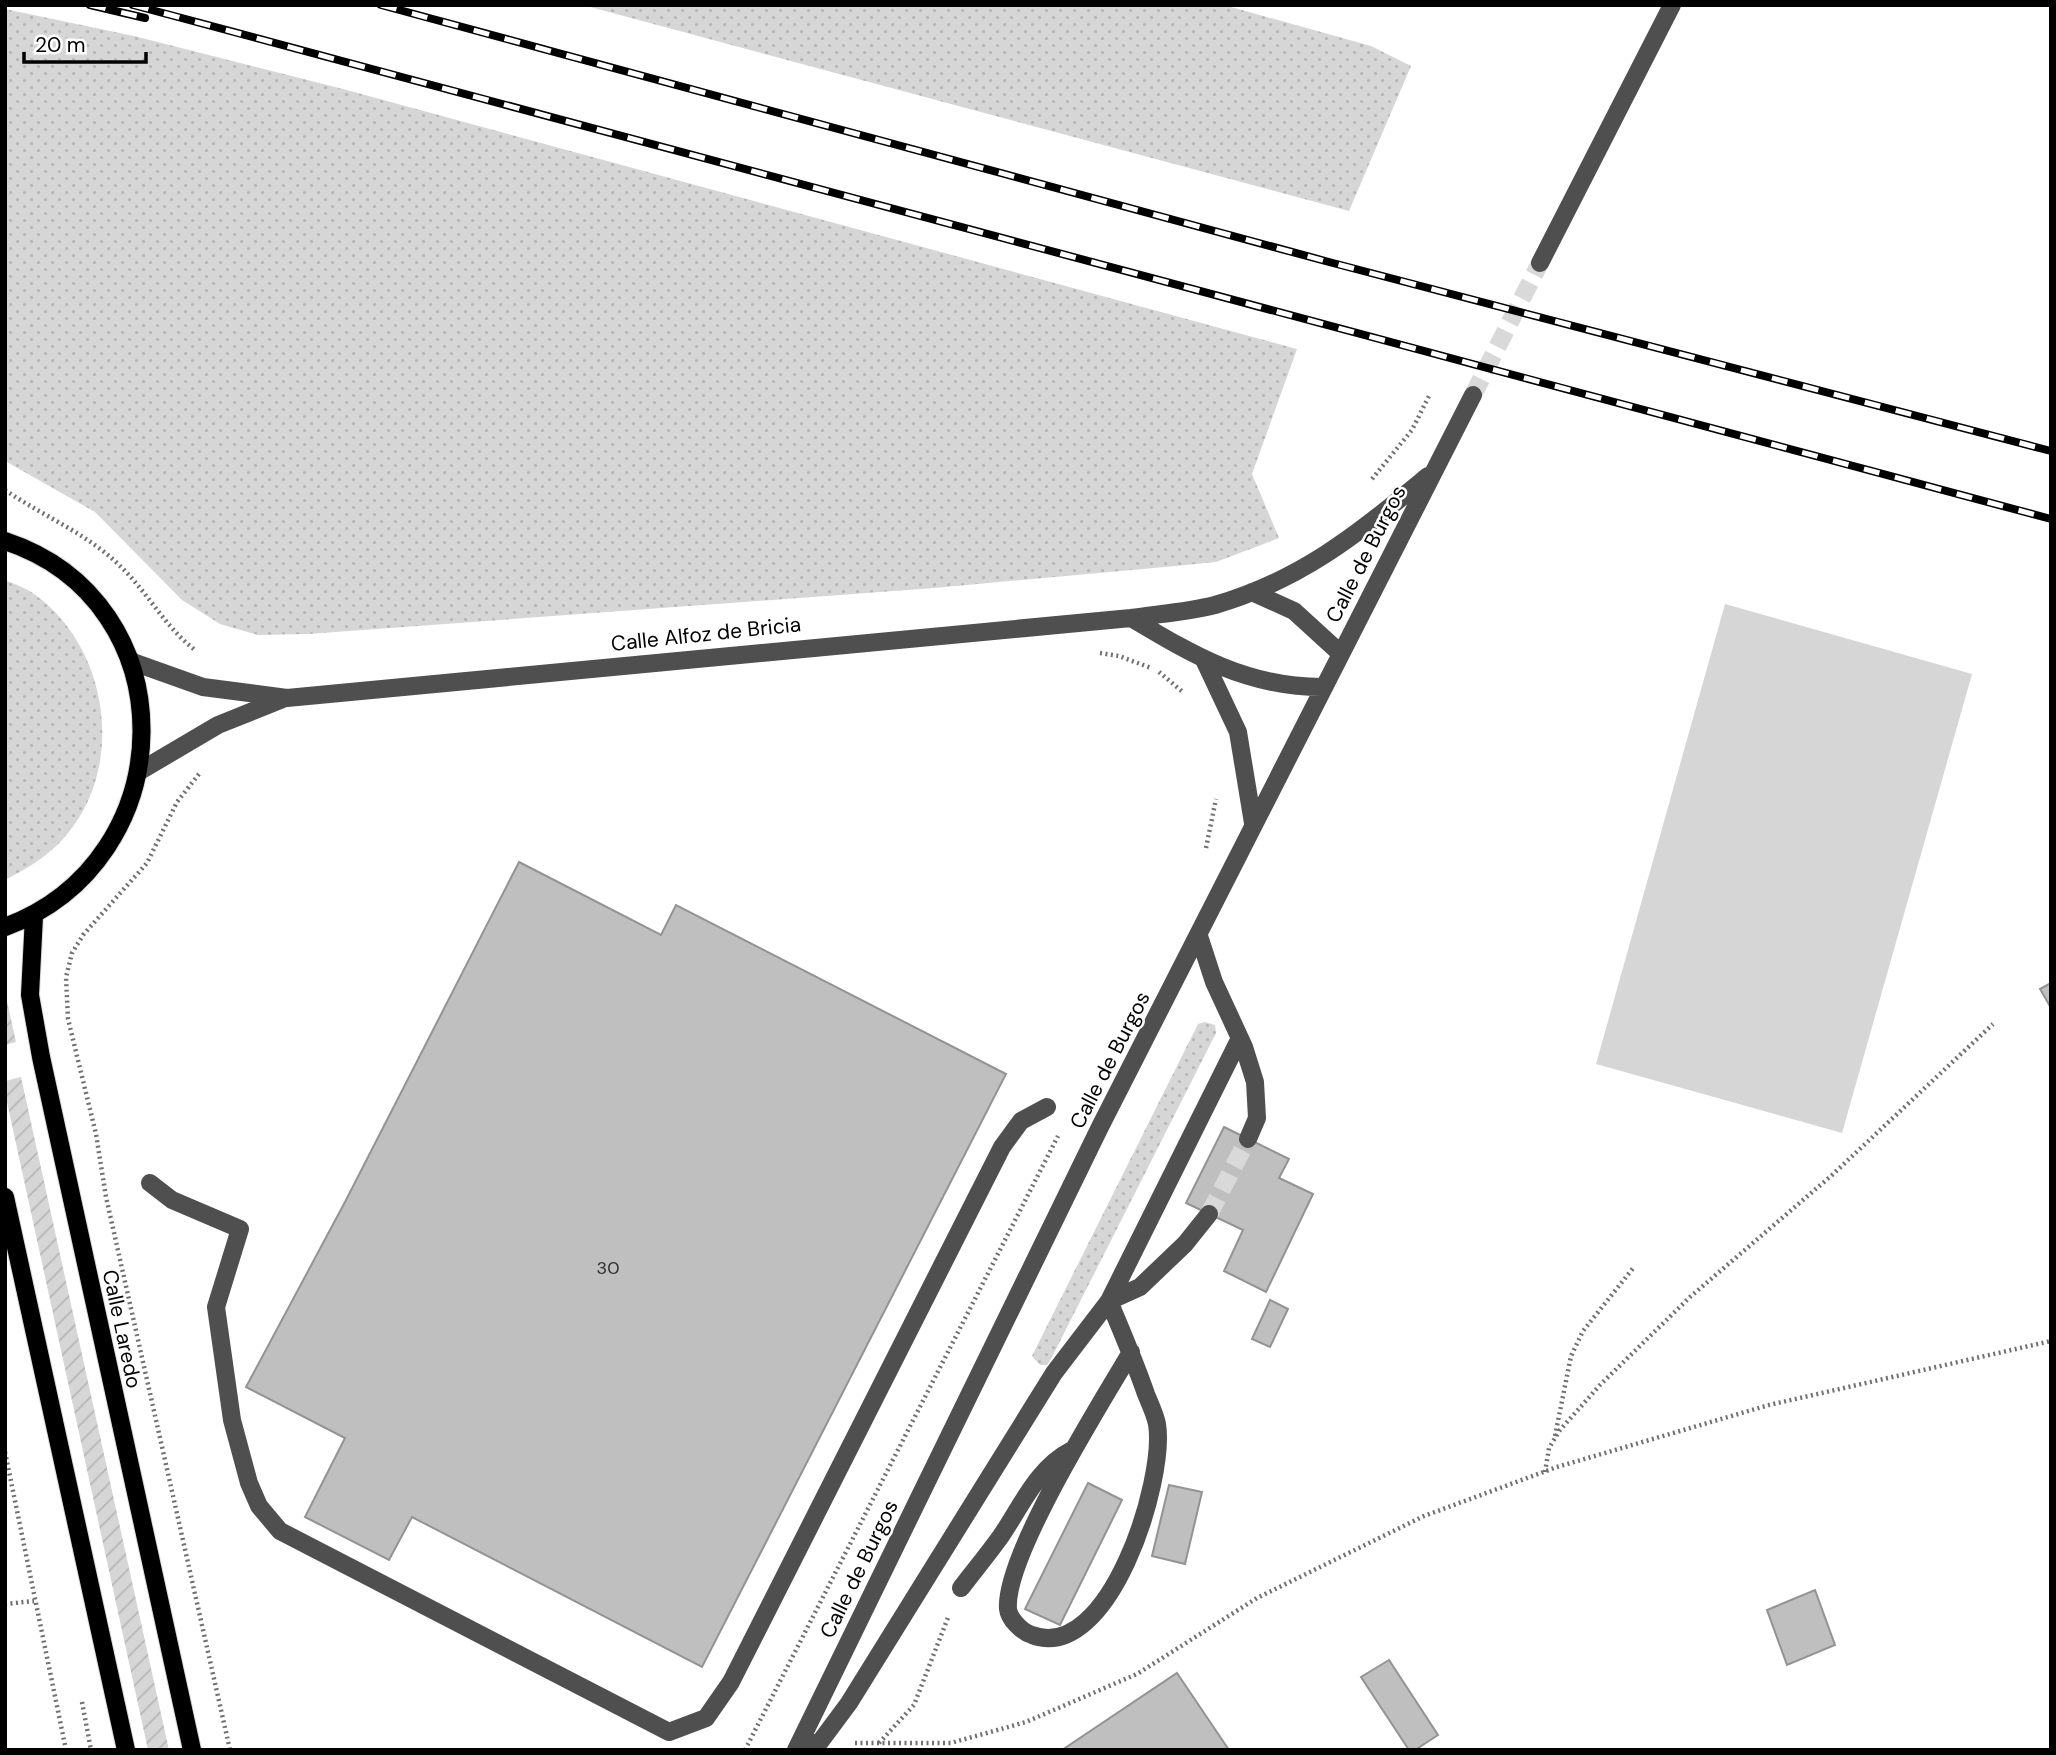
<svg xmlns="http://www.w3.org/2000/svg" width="2056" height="1755" font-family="'DM Sans',sans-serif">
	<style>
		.grass { fill: url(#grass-dots) }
		.garden { fill: url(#garden-furrows) }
		.pitch { fill: #d6d6d6 }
		.building { fill: #bfbfbf; stroke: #939393; stroke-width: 2 }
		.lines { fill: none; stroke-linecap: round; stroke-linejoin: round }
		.minor-tunnel { stroke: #d9d9d9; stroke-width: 18; stroke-dasharray: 18 9; stroke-linecap: butt }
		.major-casing { stroke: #dbdbdb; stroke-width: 20 }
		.path { stroke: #717171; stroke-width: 4.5; stroke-dasharray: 2 3.5; stroke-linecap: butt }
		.minor { stroke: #4f4f4f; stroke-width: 18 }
		.major { stroke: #000; stroke-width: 18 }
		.rail-casing { stroke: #000; stroke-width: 8 }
		.rail { stroke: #fff; stroke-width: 5; stroke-dasharray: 16; stroke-linecap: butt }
		.labels { text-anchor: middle; stroke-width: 5; stroke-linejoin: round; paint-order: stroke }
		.number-label { font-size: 18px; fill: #303030 }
		.street-label { font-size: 21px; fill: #000; stroke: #fff }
	</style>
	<defs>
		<pattern id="grass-dots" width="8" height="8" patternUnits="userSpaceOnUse" patternTransform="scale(1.75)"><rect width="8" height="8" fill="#d6d6d6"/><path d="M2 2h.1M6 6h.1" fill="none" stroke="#b6b6b6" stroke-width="1.8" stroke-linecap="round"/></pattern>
		<pattern id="garden-furrows" width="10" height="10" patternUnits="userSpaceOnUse" patternTransform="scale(1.75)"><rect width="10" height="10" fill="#d6d6d6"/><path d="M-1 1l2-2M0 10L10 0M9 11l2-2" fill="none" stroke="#b6b6b6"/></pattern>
	</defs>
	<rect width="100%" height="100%" fill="#fff"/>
	<path class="grass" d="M583,5H1224L1371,46L1411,66L1349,211Z
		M5,9L134,36L343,89L1297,349L1252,474L1279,538L1216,562L1165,567L934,588L308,634L258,635L220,624L182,600L95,512L5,461Z
		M5,580C14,584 26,588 34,594C106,645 125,757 72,828C55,852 30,867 5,880Z
		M1205,1022L1215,1025L1216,1033L1051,1359L1047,1365H1040L1032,1356L1198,1024Z"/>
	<path class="garden" d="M5,957L7,1001L16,1042L5,1045Z
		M21,1077L169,1750H148L5,1093V1081Z"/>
	<path class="pitch" d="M1725,604L1972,674L1842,1133L1596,1064Z"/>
	<path class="building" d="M519,862L661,935L676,905L1006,1074L702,1667L412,1517L389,1560L305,1517L345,1438L246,1387L345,1202Z
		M2051,983V1008L2040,989Z
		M1224,1127L1289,1159L1279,1178L1313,1194L1266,1292L1224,1271L1243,1230L1186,1203Z
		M1270,1300L1288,1309L1270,1347L1252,1339Z
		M1088,1483L1122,1500L1060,1625L1025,1609Z
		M1169,1485L1202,1492L1185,1564L1152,1556Z
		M1815,1590L1835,1645L1787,1665L1767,1610Z
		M1389,1660L1438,1735L1415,1750H1409L1361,1677Z
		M1177,1673L1229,1750H1062Z"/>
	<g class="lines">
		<path class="minor-tunnel" d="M1473,395L1540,263
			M1209,1214L1248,1139"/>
		<defs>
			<path id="major" d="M5,541C189,602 185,860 5,927
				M34,916L30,995L41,1057L192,1750
				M5,1197L126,1750"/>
		</defs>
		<use href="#major" class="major-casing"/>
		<path class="path" d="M1372,479L1412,430L1430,394
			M5,490C43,516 86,533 119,565C147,591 164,626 195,650
			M1100,653L1119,656L1151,668
			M1159,672L1184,693
			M199,774L177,802L147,863L83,935L72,953L66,977L68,1019L96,1134L106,1197L230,1750
			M1206,848L1216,799
			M1555,1436L1571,1356L1583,1331L1634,1267
			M5,1452L66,1750
			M1545,1472L1549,1448L1560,1430L1600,1385L1690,1297L1831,1176L1993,1024
			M5,1604L34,1601
			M82,1702L91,1750
			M855,1743H951L1026,1722L1137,1674L1257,1598L1424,1516L1557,1467L1769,1405L2051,1341
			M879,1743L914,1705L949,1615
			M745,1750L1058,1136"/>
		<path class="minor" d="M1540,263L1672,5
			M1252,592L1294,611L1340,653
			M1131,618C1193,655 1246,687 1322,687
			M130,661L203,687L287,698L1131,618C1158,614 1188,612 1215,605C1304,579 1358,533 1428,476
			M1205,662L1238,732L1253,823
			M140,771L218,725L283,699
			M1199,936L1214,982L1244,1047L1255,1082L1257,1118L1248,1139
			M150,1183L172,1200L240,1229L216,1307L232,1420L249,1483L259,1506L280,1531L669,1732L706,1718L731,1682L1002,1147L1021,1121L1047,1107
			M1131,1352C1102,1402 1004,1556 1008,1609C1009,1619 1022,1632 1032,1635C1109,1664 1166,1480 1157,1424C1155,1414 1150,1404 1146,1394C1135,1362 1122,1332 1109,1301L1240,1038
			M961,1588C974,1571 988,1554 1001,1536C1022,1505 1037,1468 1072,1450
			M798,1746L820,1742L849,1703L1054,1373L1109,1301L1140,1287L1185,1244L1209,1214
			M796,1750L1100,1127L1473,395"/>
		<use href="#major" class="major"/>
		<defs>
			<path id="rail" d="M90,5L145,18
				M133,5L2051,519
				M381,5L1329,262L2051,451"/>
		</defs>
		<use href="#rail" class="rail-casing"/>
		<use href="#rail" class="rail"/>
	</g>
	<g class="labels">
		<g class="number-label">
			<text x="608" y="1274">30</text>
		</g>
		<g class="street-label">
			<text transform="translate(1366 554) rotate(-63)" y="7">Calle de Burgos</text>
			<text transform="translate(706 634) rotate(-6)" y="7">Calle Alfoz de Bricia</text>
			<text transform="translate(1110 1060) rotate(-63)" y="7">Calle de Burgos</text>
			<text transform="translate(122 1329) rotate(78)" y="7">Calle Laredo</text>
			<text transform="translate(859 1569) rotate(-64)" y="7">Calle de Burgos</text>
		</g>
	</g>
	<rect width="2056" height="1755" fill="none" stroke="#000000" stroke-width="14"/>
	<path d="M24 52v10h122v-10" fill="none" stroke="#000000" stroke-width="3.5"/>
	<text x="35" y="52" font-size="21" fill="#000000" stroke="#ffffff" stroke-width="5" paint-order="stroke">20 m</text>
</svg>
